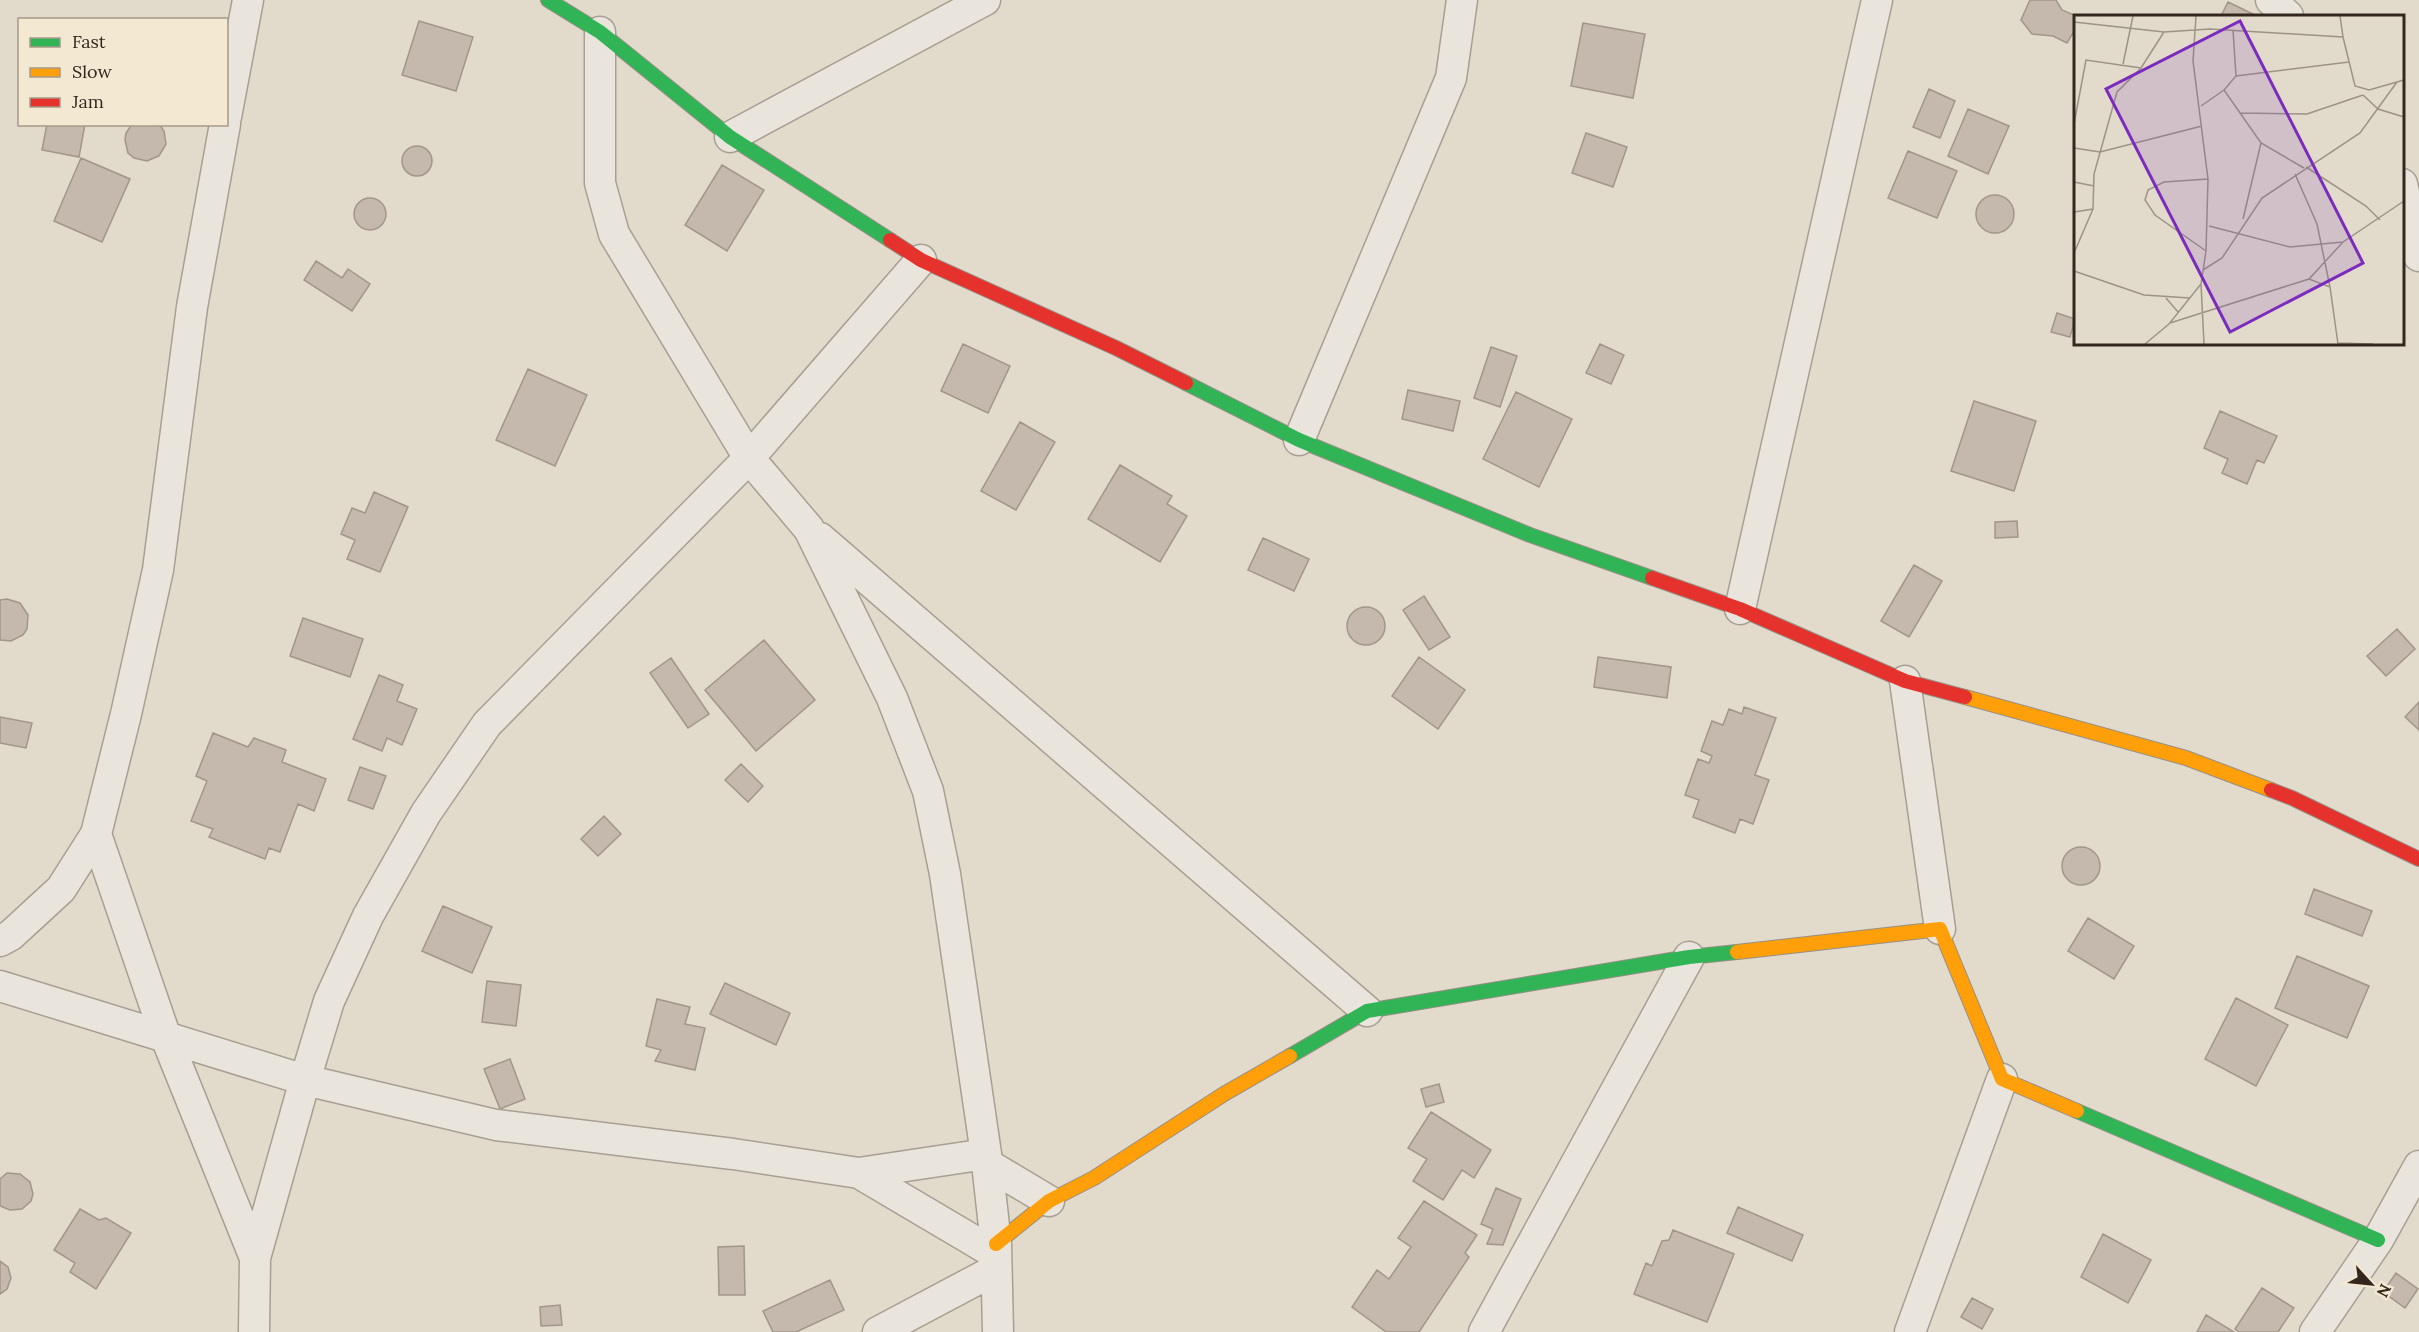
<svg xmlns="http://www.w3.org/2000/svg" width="2419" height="1332" font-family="Lora,serif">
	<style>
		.building { fill: #c5b8ac; stroke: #a2968b; stroke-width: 1.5 }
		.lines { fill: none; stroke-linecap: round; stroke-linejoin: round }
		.street-casing { stroke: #a79f94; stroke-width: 33 }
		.fast-casing { stroke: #968f85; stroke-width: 16 }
		.slow-casing { stroke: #968f85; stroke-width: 16 }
		.jam-casing { stroke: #968f85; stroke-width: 16 }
		.street { stroke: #eae5dc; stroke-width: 30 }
		.fast { stroke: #30b455; stroke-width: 14 }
		.slow { stroke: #ff9f0a; stroke-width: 14 }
		.jam { stroke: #e5322d; stroke-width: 14 }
		.inset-road { fill: none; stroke: #9c9386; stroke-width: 1.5 }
		.view { fill: #7b2cbf; fill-opacity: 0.15; stroke: #7b2cbf; stroke-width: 3 }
		.inset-edge { fill: none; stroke: #34281e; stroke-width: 3 }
	</style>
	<rect width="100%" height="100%" fill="#e2dacb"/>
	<path class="building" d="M2030,0H2056L2062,10L2076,16V28L2067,43L2053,36L2032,34L2021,20Z
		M2228,2L2257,16H2221Z
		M419,21L473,37L456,91L402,75Z
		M1583,23L1645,34L1633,98L1571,86Z
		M1929,89L1955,101L1940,138L1913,127Z
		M1968,109L2009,126L1988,174L1948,156Z
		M47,124H85L79,157L42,150Z
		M132,124L160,125L164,131L166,144L159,156L147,161L134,158L128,153L125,140L126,133Z
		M1586,133L1627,147L1613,187L1572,173Z
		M402 161a15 15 0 1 1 30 0a15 15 0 1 1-30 0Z
		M1908,151L1957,171L1937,218L1888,198Z
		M81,158L130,179L102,242L54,221Z
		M722,165L764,190L727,251L685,225Z
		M1976 214a19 19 0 1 1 38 0a19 19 0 1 1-38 0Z
		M354 214a16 16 0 1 1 32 0a16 16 0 1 1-32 0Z
		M316,261L342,278L348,269L370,284L352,311L304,280Z
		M2057,313L2075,319L2070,337L2051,332Z
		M963,344L1010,366L988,413L941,391Z
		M1600,344L1624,355L1611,384L1586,373Z
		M1491,347L1517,356L1500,407L1474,398Z
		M528,369L587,395L555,466L496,440Z
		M1408,390L1460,401L1453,431L1402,419Z
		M1516,392L1572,419L1539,487L1483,459Z
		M1974,401L2036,421L2014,491L1951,471Z
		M2220,411L2277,436L2264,463L2257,460L2247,484L2222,473L2228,459L2204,448Z
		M1020,422L1055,442L1016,510L981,491Z
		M1120,465L1172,496L1167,504L1187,516L1160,562L1088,519Z
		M374,492L408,507L380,572L347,559L355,540L341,534L352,508L365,513Z
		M2017,521L2018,537L1995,538V522Z
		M1263,538L1309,559L1294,591L1248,570Z
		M1914,565L1942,581L1909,637L1881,621Z
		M1424,596L1450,637L1429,650L1403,610Z
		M7,599L20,603L28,615L27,629L23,635L11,641L0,640V600Z
		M1347 626a19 19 0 1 1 38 0a19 19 0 1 1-38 0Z
		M303,618L363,639L350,677L290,656Z
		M2397,629L2415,649L2386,676L2367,656Z
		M764,640L815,700L756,751L705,690Z
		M1419,657L1465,690L1438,729L1392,696Z
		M1598,657L1671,667L1667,698L1594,687Z
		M671,658L709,714L688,728L650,673Z
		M379,675L403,685L397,701L417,709L402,745L387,738L382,751L353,739Z
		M2419,702V730L2405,717Z
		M1744,707L1776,718L1755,775L1769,780L1753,824L1740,819L1735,833L1693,817L1699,800L1685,795L1698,759L1709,763L1712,756L1701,751L1712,721L1723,725L1729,709L1742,714Z
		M0,717L32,723L26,748L0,743Z
		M213,733L248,747L254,738L286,750L282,762L326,779L314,811L298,804L280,852L269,848L265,859L209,837L213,829L191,821L207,781L196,776Z
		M741,764L763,786L748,802L725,780Z
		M360,767L386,776L373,809L348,800Z
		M604,816L621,834L598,856L581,839Z
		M2062 866a19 19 0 1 1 38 0a19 19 0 1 1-38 0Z
		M2314,889L2372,911L2362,936L2305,914Z
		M443,906L492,927L472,973L422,951Z
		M2088,918L2134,946L2114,979L2068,951Z
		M2297,956L2369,986L2347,1038L2275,1008Z
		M487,981L521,985L516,1026L482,1022Z
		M725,983L790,1013L776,1045L710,1014Z
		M2236,998L2288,1025L2256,1086L2205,1059Z
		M657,999L690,1007L685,1024L705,1028L695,1070L655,1061L661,1050L646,1046Z
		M510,1059L525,1099L500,1109L484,1069Z
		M1439,1084L1444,1102L1426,1107L1421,1089Z
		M1431,1112L1491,1150L1474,1178L1462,1170L1443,1200L1413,1181L1427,1159L1408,1148Z
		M7,1173L20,1174L30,1182L33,1194L31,1201L22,1209L10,1210L0,1206V1179Z
		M1496,1188L1521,1199L1503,1245L1487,1244L1493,1229L1481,1224Z
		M1424,1201L1477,1235L1465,1253L1469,1257L1419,1332H1386L1352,1307L1377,1270L1389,1279L1411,1247L1398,1238Z
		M1738,1207L1803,1235L1792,1261L1727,1233Z
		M80,1209L99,1220L106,1218L131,1233L96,1289L70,1272L75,1263L54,1250Z
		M1673,1230L1734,1254L1707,1322L1634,1294L1646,1263L1652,1266L1662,1241L1669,1240Z
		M2103,1234L2151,1260L2128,1303L2081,1277Z
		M744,1246L745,1295H719L718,1247Z
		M0,1261L8,1267L11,1278L7,1289L0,1294Z
		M2396,1273L2418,1289L2405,1308L2383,1292Z
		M830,1280L844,1310L796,1332H773L763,1311Z
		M2262,1288L2294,1308L2278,1332H2239L2235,1329Z
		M1972,1298L1993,1309L1982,1329L1961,1317Z
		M560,1305L562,1325L541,1326L540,1307Z
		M2206,1315L2234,1332H2197Z"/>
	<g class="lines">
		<defs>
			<path id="street" d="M2271,0L2288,16
				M600,32V183L614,234L749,458L809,529L892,698L928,791L945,874L986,1154L996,1244L998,1332
				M226,117L248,0
				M225,124L192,307L158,570L126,714L96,834L165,1035L255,1258L254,1332
				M730,137L985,0
				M2402,184L2419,256
				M1299,440L1451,78L1462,0
				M820,538L1367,1011
				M1740,609L1877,0
				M1905,681L1940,929
				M0,941L11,935L61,889L96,834
				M0,986L305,1080L496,1125L733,1154L859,1173L986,1154
				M987,1164L1049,1201
				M859,1173L996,1254
				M255,1258L305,1080L329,1001L368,916L426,813L487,724L749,458L921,260
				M878,1332L995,1270
				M1484,1332L1689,957
				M1910,1332L2002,1079
				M2315,1332L2378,1240L2419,1166"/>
			<path id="fast" d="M548,0L600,32L730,137L890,240
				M1186,383L1299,440L1530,535L1652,578
				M1290,1056L1367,1011L1689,957L1737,952
				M2077,1111L2378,1240"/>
			<path id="slow" d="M1965,697L2186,758L2271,790
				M1737,952L1940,929L2002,1079L2077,1111
				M996,1244L1049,1201L1094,1178L1224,1094L1290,1056"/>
			<path id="jam" d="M890,240L921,260L1116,348L1186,383
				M1652,578L1740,609L1905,681L1965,697
				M2271,790L2292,798L2419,859"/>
		</defs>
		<use href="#street" class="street-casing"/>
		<use href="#fast" class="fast-casing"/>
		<use href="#slow" class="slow-casing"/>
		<use href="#jam" class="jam-casing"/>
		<use href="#street" class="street"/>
		<use href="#fast" class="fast"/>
		<use href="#slow" class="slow"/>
		<use href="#jam" class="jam"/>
	</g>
	<g transform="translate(2074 15)">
		<rect width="330" height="330" fill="#e2dacb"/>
		<path class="inset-road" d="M266,1L269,22M0,7L90,17L136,14L269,22L281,71L295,75L330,65M159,15L162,61L150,75L187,128L230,153M49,49L59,1M162,61L275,47M289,80L304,94L330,102M127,91L150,75M166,98L233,99L289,80M0,109L12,45L67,53M0,133L26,137L128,111M232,152L292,191L306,205M221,159L243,209L256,272M0,167L20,171M0,197L19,194L20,159L43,77L67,53L90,17M169,204L187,128M135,211L216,232L269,227M132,236L81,200L71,185L74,175L90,167L134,164M0,238L19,194M129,255L148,243L188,183L286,118L323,67M0,256L70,280L116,283M235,264L256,272L264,329M127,269L130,329M92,283L104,297M96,308L235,264L269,227L330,186M264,328L299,329M71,329L95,309L127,269L132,236L134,164L119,46L122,1"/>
		<path class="view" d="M166,6L289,248L156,317L32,74Z"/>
		<rect width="330" height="330" class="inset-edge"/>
	</g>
	<rect x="18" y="18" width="210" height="108" fill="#f3e8d1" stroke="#a79b89" stroke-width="1.5"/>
	<rect x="30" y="38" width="30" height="9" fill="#30b455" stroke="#a79b89" stroke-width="1.5"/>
	<text x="72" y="48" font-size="18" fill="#34281e">Fast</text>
	<rect x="30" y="68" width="30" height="9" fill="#ff9f0a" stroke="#a79b89" stroke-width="1.5"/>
	<text x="72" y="78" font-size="18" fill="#34281e">Slow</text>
	<rect x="30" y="98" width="30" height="9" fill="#e5322d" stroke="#a79b89" stroke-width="1.5"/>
	<text x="72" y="108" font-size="18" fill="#34281e">Jam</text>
	<g transform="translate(2371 1284) rotate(117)" stroke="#f3e8d1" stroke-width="4.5" paint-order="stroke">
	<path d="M0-4.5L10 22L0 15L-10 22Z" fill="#34281e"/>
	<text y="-9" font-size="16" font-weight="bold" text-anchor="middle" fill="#34281e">N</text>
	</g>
</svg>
